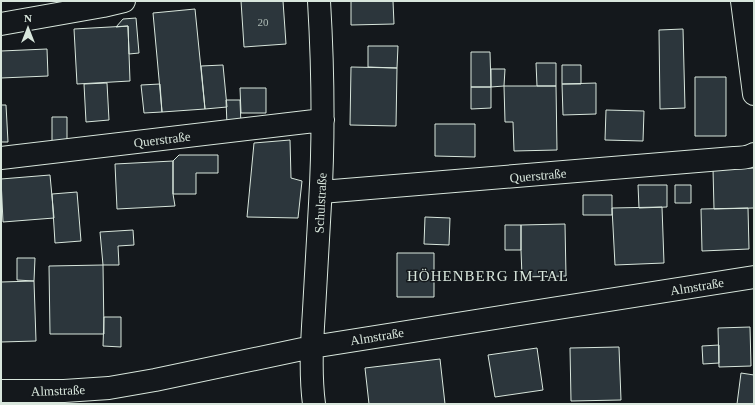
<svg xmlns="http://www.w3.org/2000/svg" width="755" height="405" font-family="'Times New Roman',serif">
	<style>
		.building { fill: #2c363c; stroke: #d8e6dc }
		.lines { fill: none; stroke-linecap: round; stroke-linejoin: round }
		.minor-casing { stroke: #d8e6dc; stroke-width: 24 }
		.minor { stroke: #14181c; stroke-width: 22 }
		.labels { text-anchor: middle; stroke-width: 3; stroke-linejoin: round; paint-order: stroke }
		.number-label { font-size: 11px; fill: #adbab4 }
		.street-label { font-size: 13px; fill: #d8e6dc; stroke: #14181c }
		.quarter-label { font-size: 15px; letter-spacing: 1px; fill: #d8e6dc; stroke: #14181c }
	</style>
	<rect width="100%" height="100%" fill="#14181c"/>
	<path class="building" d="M241,1H283L286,44L244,47Z
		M351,1H393L394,24L351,25Z
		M195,9L205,109L162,112L153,13Z
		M136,18L139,53L129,54L128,26L116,27L123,19Z
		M128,26L130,81L77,84L74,29Z
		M683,29L685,108L660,109L659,30Z
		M368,46H398L397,68L368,67Z
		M47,49L48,76L1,78V51Z
		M471,52H490L491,87H471Z
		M536,63H556V86H537Z
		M223,65L227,107L205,109L201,66Z
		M562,65H581V84H562Z
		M351,67L397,68L396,126L350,125Z
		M491,69H505L504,86L491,87Z
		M695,77H726V136H695Z
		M107,83L109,120L86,122L84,84Z
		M596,83V114L563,115L562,84Z
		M160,84L162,112L144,113L141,85Z
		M504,86H556L557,150L514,151L513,122H505Z
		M471,87H491V108L471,109Z
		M240,88H266V113H241Z
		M226,100H240L241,125H227Z
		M1,105H6L8,142H1Z
		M606,110L644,111L643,141L605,140Z
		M52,117H67V142H52Z
		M435,124H475V157L435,156Z
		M290,140L291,178L302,181L298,218L247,217L254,143Z
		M179,155H218V173H196V194H173V161Z
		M173,161V194L175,206L117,209L115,164Z
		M754,168V208L714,209L713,169Z
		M50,175L54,218L3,222L1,179Z
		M638,185H667V207L639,208Z
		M675,185H691V203H675Z
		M77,192L81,241L55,243L52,194Z
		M583,195H612V215H583Z
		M662,207L664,263L615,265L612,208Z
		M748,208L749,249L702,251L701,209Z
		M425,217L450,218L449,245L424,244Z
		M565,224L566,276L522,277L521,250V225Z
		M505,225H521V250H505Z
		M133,230L134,245L118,246L119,265H103L100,232Z
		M397,253H434V297H397Z
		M17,258H35L34,281L17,280Z
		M103,265L104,334H50L49,266Z
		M34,281L36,341L1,342V282Z
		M104,317H121V347L103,346Z
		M750,327L751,366L719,367L718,328Z
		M719,345V363L703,364L702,346Z
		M619,347L621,400L571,401L570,348Z
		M537,348L543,390L495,397L488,355Z
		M440,359L445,404H369L365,368Z
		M741,373L754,375V404H737Z"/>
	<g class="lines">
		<defs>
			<path id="minor" d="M742,1L754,94
				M1,24L103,6L124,1
				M1,158L323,120
				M321,192L734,158C741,158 748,158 754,154
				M1,391H64L109,388L155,380L312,347L754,277
				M314,404C310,373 312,341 314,310C316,275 318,239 320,204C324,137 323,68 319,1"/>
		</defs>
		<use href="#minor" class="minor-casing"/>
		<use href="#minor" class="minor"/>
	</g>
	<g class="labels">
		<g class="number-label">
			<text x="263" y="26">20</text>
		</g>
		<g class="street-label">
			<text transform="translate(162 139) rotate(-7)" y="5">Querstraße</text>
			<text transform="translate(538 175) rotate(-5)" y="5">Querstraße</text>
			<text transform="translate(320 203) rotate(-87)" y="5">Schulstraße</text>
			<text transform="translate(697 286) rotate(-9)" y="5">Almstraße</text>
			<text transform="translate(377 336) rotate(-9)" y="5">Almstraße</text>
			<text transform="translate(58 390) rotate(-2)" y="5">Almstraße</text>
		</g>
		<g class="quarter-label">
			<text x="488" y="281">HÖHENBERG IM TAL</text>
		</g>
	</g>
	<rect width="755" height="405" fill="none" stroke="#d8e6dc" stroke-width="4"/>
	<g transform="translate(28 28)" stroke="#14181c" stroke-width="3" paint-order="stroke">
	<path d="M0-3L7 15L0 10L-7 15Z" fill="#d8e6dc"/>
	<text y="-6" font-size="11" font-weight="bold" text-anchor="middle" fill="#d8e6dc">N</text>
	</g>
</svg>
